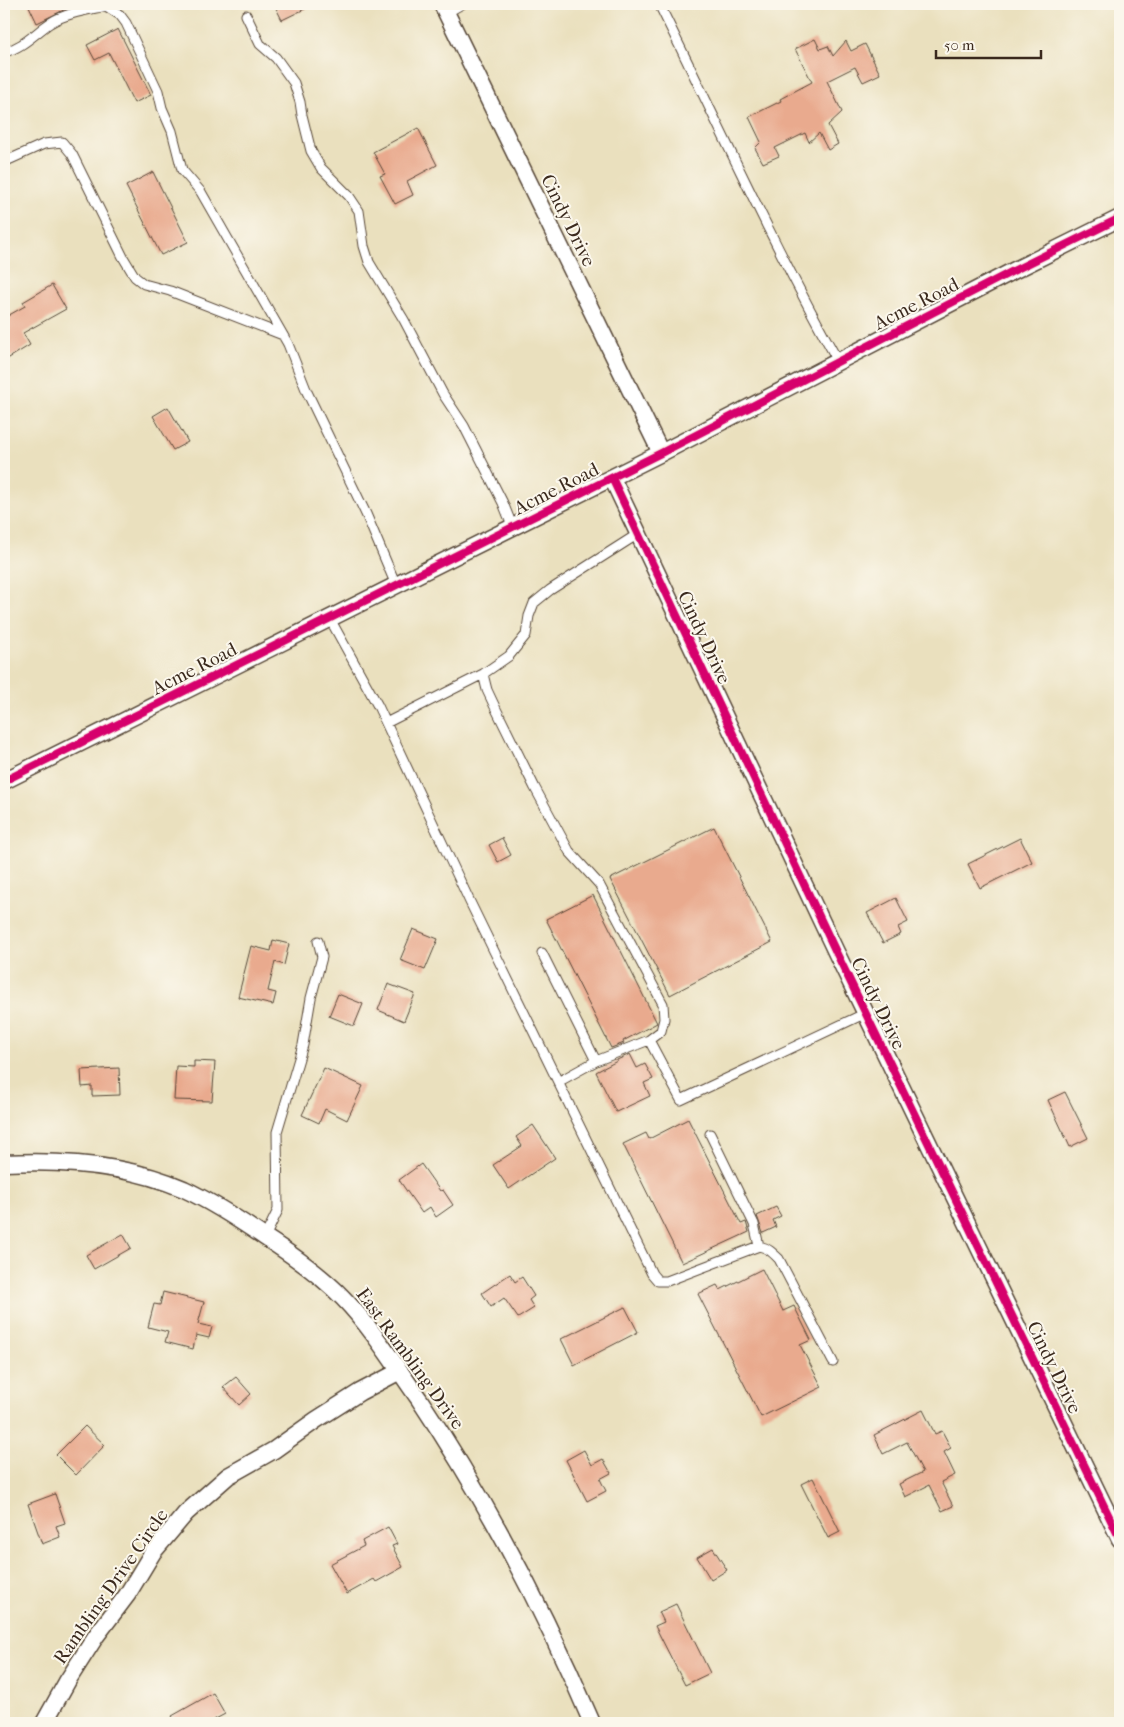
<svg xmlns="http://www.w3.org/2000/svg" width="1124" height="1727" font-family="'IM FELL French Canon',serif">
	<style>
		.building { fill: #e9aa8e }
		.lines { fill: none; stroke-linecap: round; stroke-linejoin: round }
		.service-casing { stroke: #554536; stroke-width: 11 }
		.minor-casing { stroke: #554536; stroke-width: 19 }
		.service { stroke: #fff; stroke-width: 9 }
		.minor { stroke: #fff; stroke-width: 16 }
		.cycleway-casing { stroke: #fbf7ec; stroke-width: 11 }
		.cycleway { stroke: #d6006c; stroke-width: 8 }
		.labels { text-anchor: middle; stroke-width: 4; stroke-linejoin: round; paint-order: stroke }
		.street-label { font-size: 19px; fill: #3b2a1e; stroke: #fbf7ec }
	</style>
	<rect width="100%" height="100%" fill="#fbf7ec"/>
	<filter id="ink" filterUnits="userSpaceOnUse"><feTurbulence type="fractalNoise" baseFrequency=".02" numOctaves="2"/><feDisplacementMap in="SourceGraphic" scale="10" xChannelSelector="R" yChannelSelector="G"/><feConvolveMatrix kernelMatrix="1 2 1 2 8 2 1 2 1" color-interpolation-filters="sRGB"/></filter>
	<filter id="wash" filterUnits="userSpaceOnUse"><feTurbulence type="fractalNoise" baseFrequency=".0096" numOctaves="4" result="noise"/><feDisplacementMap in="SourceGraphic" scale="20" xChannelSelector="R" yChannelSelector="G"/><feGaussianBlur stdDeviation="1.12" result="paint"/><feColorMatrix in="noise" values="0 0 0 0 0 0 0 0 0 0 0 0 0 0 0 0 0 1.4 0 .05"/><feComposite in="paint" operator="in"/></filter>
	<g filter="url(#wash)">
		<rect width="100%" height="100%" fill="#eae0be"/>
		<g id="blocks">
			<path class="building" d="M28,4H76L37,23Z
				M274,4H315L282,20Z
				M118,29L151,95L134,103L109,53L95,60L87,45Z
				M815,39L820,49L828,46L833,56L846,41L851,51L865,44L880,74L863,82L855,67L827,81L842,112L828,125L838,144L828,150L819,133L809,142L805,133L775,148L779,156L763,163L755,148L761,142L749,117L781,101L780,99L812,82L795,49Z
				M418,128L437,165L407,181L413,195L395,204L380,176L385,174L373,152Z
				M153,172L188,242L161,255L126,186Z
				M52,285L66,309L23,333L30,345L4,361V318L25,306L23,302Z
				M168,407L188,442L173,450L153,416Z
				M714,827L772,942L670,995L610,879Z
				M502,838L511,855L498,862L489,845Z
				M1020,838L1032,862L980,888L968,864Z
				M593,895L657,1023L623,1041L624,1043L611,1048L546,919Z
				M896,898L908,922L898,927L901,934L883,943L867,913Z
				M413,929L438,939L425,970L400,960Z
				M273,940L289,944L284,965L275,962L268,991L276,993L273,1005L238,997L251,946L271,951Z
				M388,984L415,994L404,1021L378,1010Z
				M338,994L363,1004L354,1026L329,1016Z
				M630,1054L637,1068L645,1064L653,1079L644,1083L650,1096L616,1112L596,1072L617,1061V1060Z
				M194,1061L215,1062L212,1101L174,1100L176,1066L194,1067Z
				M119,1068L120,1095L92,1096V1086L82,1087L81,1070Z
				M324,1068L363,1086L347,1120L325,1109L319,1123L302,1115Z
				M1065,1092L1088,1138L1070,1147L1048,1100Z
				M688,1119L741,1224L746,1222L749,1232L682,1263L623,1144L646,1133L649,1139Z
				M533,1125L555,1158L509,1189L493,1165L522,1146L516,1137Z
				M421,1164L440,1191L443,1190L453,1205L436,1217L430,1207L422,1213L399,1180Z
				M776,1207L781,1216L773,1220L776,1227L763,1233L757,1216Z
				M123,1234L131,1248L94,1269L86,1255Z
				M762,1269L783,1311L794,1306L811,1340L800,1345L822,1387L761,1417L698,1294L717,1285L720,1290Z
				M510,1274L515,1282L522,1277L534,1296L529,1300L534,1308L518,1318L504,1298L491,1307L482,1293Z
				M163,1292L204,1302L198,1324L212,1327L209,1338L196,1335L193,1349L165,1342L168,1332L148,1327L154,1304L160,1305Z
				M625,1307L638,1332L574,1365L561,1339Z
				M236,1377L251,1394L239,1405L223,1387Z
				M923,1410L935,1434L942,1431L951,1448L944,1452L955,1475L941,1482L953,1506L942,1511L929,1485L905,1497L899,1484L923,1472L907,1442L883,1454L874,1435Z
				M85,1426L105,1445L76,1475L56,1455Z
				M584,1450L592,1465L603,1459L611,1473L600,1479L606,1491L587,1501L566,1460Z
				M813,1478L840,1532L828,1538L801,1484Z
				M55,1494L65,1523L56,1526L60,1537L42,1544L28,1504Z
				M388,1527L397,1544L392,1546L403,1567L376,1582L374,1579L347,1594L330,1564L364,1546L362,1541Z
				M713,1548L727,1570L711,1580L697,1557Z
				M676,1604L710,1673L685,1685L655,1626L664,1622L659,1612Z
				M213,1693L225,1714L208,1723H176L172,1716Z"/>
		</g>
	</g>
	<g filter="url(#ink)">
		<use href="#blocks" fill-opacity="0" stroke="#554536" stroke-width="1"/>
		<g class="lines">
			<defs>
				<path id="service" d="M659,4C718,123 773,245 838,361
					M446,13L462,4
					M246,15L260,44L276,58L294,83L300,102L302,115L311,151L321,168L349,196L359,211L364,246L369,262L404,320L443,394L464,426L503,503L513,528
					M4,52C22,48 34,34 50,23C66,13 88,10 106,6L120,15L126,23L158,91L162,108L172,131L182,170L201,192L288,344L307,392L366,514L396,585
					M4,162L44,144L62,142L72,154L123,257L135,277L144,284L170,291L283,335
					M330,619L378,706L470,902L652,1274L658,1281H667L759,1246C768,1248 772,1252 779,1259L833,1362
					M483,674L487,690L495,707L535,788L569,851L599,884L663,1004L664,1019L661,1031L649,1040
					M386,723L483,674L509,656L526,635L529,616L534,603L550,590L638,534
					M542,953L596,1061L649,1040L681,1100L866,1013
					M558,1082L596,1061
					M710,1134L754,1224L759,1246
					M265,1237L278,1210L277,1132L303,1045L311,998L322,957L318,941"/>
				<path id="minor" d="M442,4L661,453
					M612,478L836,952L1120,1539
					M4,781L661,453L1013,271L1120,218
					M4,1163C64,1160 129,1165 184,1189C212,1202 238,1219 263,1236C291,1254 320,1274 343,1298C372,1328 395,1365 419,1399C489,1504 543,1608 592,1723
					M44,1723L68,1680L96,1636L127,1595L153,1552L186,1513L228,1476L274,1450L316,1420L360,1392L400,1371"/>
			</defs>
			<use href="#service" class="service-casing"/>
			<use href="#minor" class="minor-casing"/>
			<use href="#service" class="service"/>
			<use href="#minor" class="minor"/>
			<defs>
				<path id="cycleway" d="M612,478L836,952L1120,1539
					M4,781L661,453L1013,271L1120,218"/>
			</defs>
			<use href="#cycleway" class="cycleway-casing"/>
			<use href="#cycleway" class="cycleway"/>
		</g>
	</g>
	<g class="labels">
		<g class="street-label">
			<text transform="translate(569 220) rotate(64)" y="7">Cindy Drive</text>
			<text transform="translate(916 303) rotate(-27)" y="7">Acme Road</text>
			<text transform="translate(556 488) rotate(-27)" y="7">Acme Road</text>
			<text transform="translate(705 637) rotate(65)" y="7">Cindy Drive</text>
			<text transform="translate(194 668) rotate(-27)" y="7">Acme Road</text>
			<text transform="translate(879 1003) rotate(64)" y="7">Cindy Drive</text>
			<text transform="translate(411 1358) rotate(54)" y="7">East Rambling Drive</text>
			<text transform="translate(1055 1367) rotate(64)" y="7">Cindy Drive</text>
			<text transform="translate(110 1586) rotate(-55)" y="7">Rambling Drive Circle</text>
		</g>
	</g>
	<rect width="1124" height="1727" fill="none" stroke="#fbf7ec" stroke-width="20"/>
	<path d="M936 50v8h105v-8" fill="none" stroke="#3b2a1e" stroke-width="2.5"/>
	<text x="944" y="50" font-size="15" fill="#3b2a1e" stroke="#fbf7ec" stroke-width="4" paint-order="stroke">50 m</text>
</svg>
